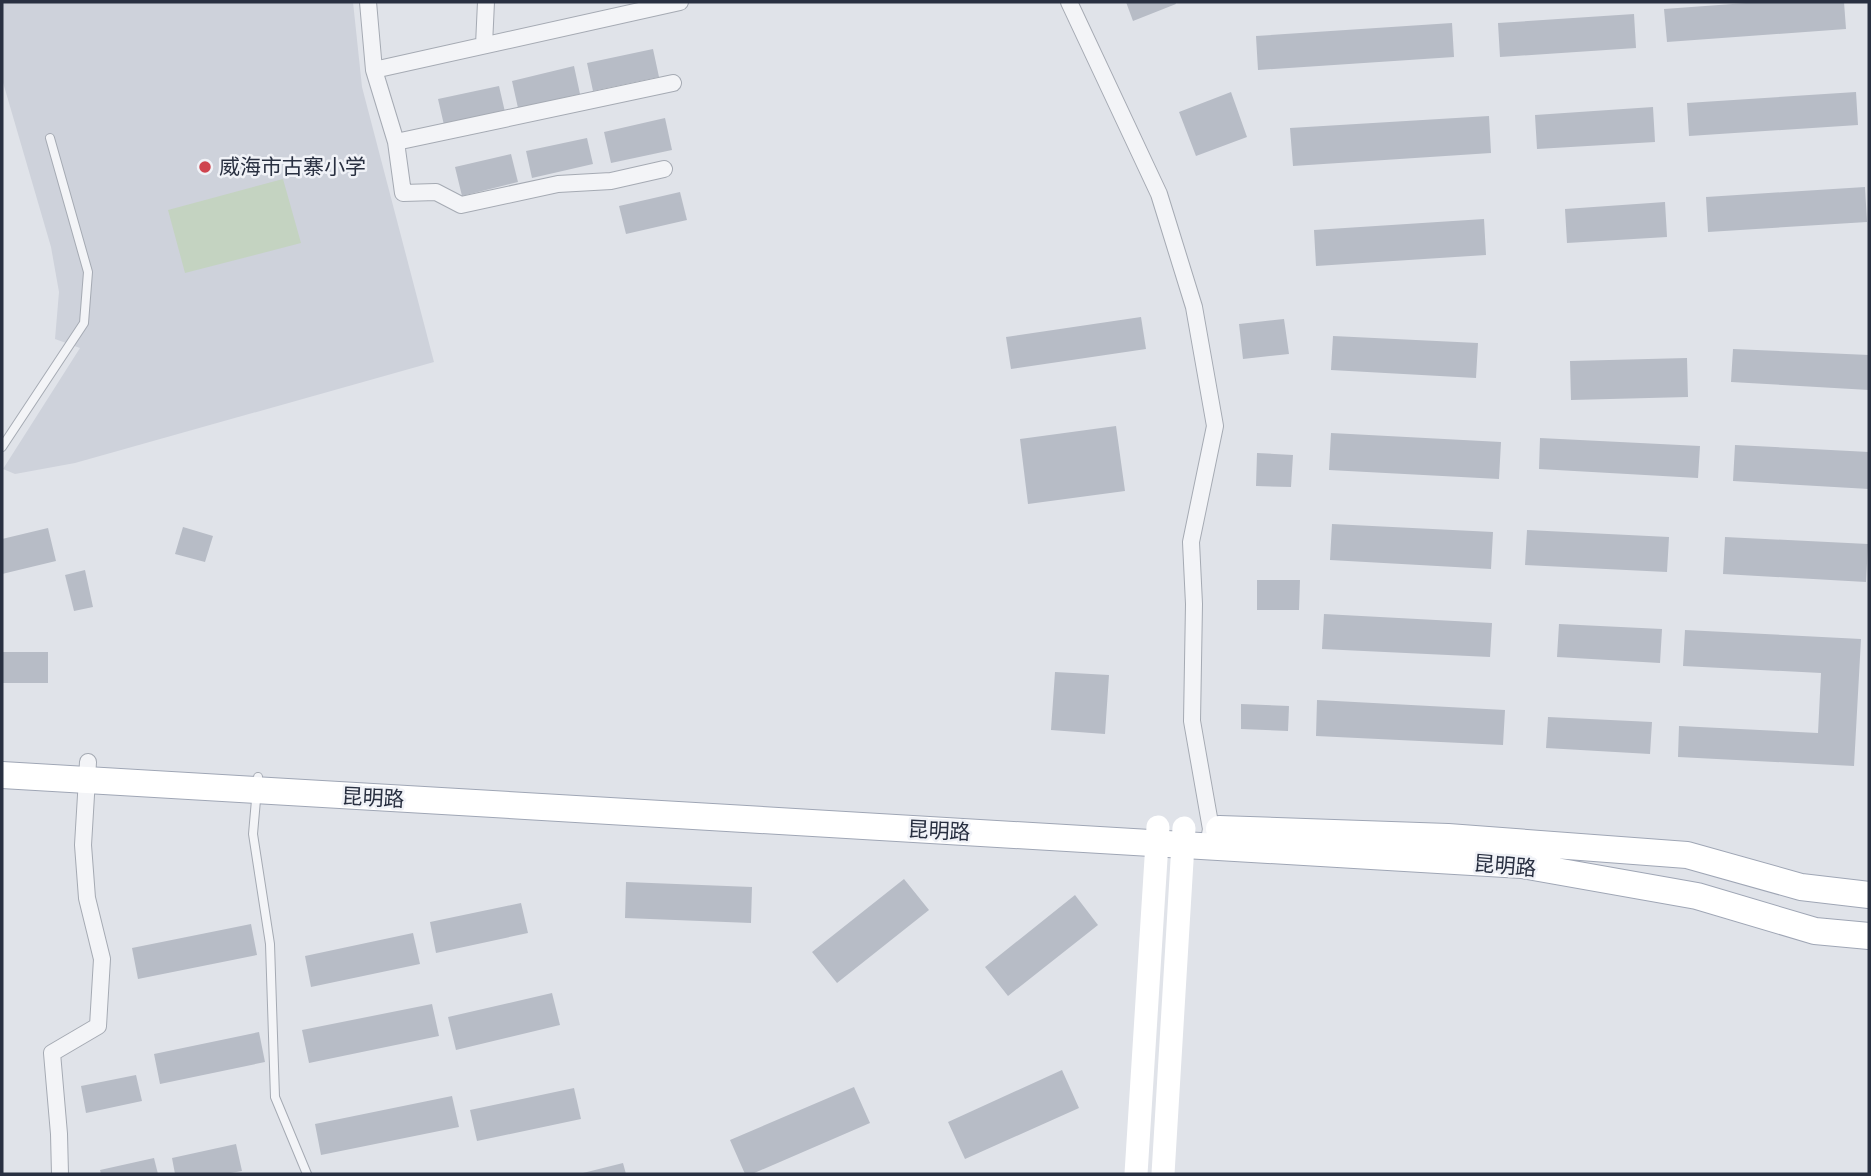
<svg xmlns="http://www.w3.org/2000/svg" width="1871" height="1176" font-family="Helvetica,'Noto Sans SC',sans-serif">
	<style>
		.built { fill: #ced2db }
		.green { fill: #c4d3c1 }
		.building { fill: #b7bcc6 }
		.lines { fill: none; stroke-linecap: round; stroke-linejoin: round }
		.lane-casing { stroke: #a5aab3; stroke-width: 10 }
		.street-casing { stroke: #a5aab3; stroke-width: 18 }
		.primary-casing { stroke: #9fa6b5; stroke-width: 28 }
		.lane { stroke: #f3f4f7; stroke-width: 8 }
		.street { stroke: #f3f4f7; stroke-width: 16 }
		.secondary { stroke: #fff; stroke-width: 23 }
		.primary { stroke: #fff; stroke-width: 26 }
		.poi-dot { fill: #cf444f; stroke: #f0f2f7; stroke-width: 2.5 }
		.labels { text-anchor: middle; stroke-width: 5; stroke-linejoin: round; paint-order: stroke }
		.poi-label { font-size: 21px; fill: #293041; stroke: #f0f2f7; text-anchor: start }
		.street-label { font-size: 21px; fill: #293041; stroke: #f0f2f7 }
	</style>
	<rect width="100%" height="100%" fill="#e0e3e9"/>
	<path class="built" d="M2,2H353L362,87L434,362L75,463L15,474L3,469L80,348L55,339L59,292L51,247L2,79Z"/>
	<path class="green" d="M283,179L301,243L185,273L168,210Z"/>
	<path class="building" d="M1126,2H1175L1176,4L1133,21Z
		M1760,2H1844L1846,29L1667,42L1664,9Z
		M1634,14L1636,48L1500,57L1498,23Z
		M1452,23L1454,57L1258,70L1256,36Z
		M653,49L659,77L593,91L587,63Z
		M574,66L580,94L518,108L512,81Z
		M499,86L505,112L444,125L438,99Z
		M1231,92L1247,137L1196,156L1179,112Z
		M1856,92L1858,125L1689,136L1687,103Z
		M1653,107L1655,142L1537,149L1535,115Z
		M1489,116L1491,153L1293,166L1290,128Z
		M665,118L672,150L611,163L604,132Z
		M587,138L593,164L532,178L526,151Z
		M511,154L518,182L462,196L455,167Z
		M1865,187L1867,222L1708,232L1706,197Z
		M680,192L687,220L626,234L619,206Z
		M1665,202L1667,237L1567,243L1565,209Z
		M1484,219L1486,255L1316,266L1314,230Z
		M1141,317L1146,349L1011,369L1006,337Z
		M1284,319L1289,354L1243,359L1239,324Z
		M1333,336L1478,343L1476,378L1331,370Z
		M1733,349L1869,355V390L1731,382Z
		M1687,358L1688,397L1571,400L1570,361Z
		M1116,426L1125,491L1028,504L1020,439Z
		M1331,433L1501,442L1499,479L1329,470Z
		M1540,438L1700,446L1698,478L1539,469Z
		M1735,445L1869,452V489L1733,481Z
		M1257,453L1293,455L1291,487L1256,486Z
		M1332,524L1493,532L1491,569L1330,560Z
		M183,527L213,536L205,562L175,554Z
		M48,528L56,561L2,574V539Z
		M1527,530L1669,537L1667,572L1525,565Z
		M1725,537L1868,544L1866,582L1723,574Z
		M85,570L93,607L74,611L65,575Z
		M1257,580H1300L1299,610H1257Z
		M1324,614L1492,623L1490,657L1322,649Z
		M1559,624L1662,629L1660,663L1557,657Z
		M1685,630L1861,639L1854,766L1678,757L1679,726L1818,733L1821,673L1683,666Z
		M2,652H48V683H2Z
		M1055,672L1109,675L1105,734L1051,730Z
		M1317,700L1505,710L1503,745L1316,736Z
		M1241,704L1289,706L1288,731L1241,729Z
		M1548,717L1652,722L1650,754L1546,748Z
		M904,879L929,910L837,983L812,952Z
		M626,882L752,887L751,923L625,918Z
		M1075,895L1098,925L1008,996L985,967Z
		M521,903L528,933L436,953L430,922Z
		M251,924L257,955L138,979L132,948Z
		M413,933L420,964L311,987L305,956Z
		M552,993L560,1025L456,1050L448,1017Z
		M432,1004L439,1036L309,1063L302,1030Z
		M259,1032L265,1062L160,1084L154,1054Z
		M1062,1070L1079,1108L965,1159L948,1122Z
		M136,1075L142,1101L86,1113L81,1086Z
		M854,1087L870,1123L752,1174H745L730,1140Z
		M574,1088L581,1119L477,1141L470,1110Z
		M452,1096L459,1127L321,1155L315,1124Z
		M236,1144L242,1171L225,1174H175L172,1158Z
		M154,1158L158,1174H101L100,1170Z
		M623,1163L626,1174H583V1173Z"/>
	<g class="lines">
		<defs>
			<path id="lane" d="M2,447L84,323L88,272L50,138
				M258,777L253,834L270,944L275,1097L307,1174"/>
			<path id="street" d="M368,2L374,70L396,142L403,193L436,192L461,205L558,184L611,181L664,169
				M1069,2L1159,194L1194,307L1215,426L1191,542L1194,604L1192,721L1211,829L1209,840
				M484,45L486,2
				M374,70L680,2
				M396,142L673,83
				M60,1174L59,1134L52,1053L98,1026L102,959L87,898L83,845L88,762"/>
			<path id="primary" d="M2,775L1522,865L1697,896L1815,931L1869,936
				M1219,829L1448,837L1687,855L1801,887L1869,895"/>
		</defs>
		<use href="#lane" class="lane-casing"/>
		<use href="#street" class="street-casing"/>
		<use href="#primary" class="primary-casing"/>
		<use href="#lane" class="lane"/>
		<use href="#street" class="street"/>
		<path class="secondary" d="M1136,1174L1158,827
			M1163,1174L1184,828"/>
		<use href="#primary" class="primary"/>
	</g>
	<circle class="poi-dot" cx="205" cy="167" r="7"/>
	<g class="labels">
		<g class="poi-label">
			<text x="219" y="174">威海市古寨小学</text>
		</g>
		<g class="street-label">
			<text transform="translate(373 798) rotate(3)" y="7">昆明路</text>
			<text transform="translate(939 831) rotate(3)" y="7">昆明路</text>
			<text transform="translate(1505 866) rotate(5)" y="7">昆明路</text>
		</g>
	</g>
	<rect width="1871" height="1176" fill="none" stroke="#293041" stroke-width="7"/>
</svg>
